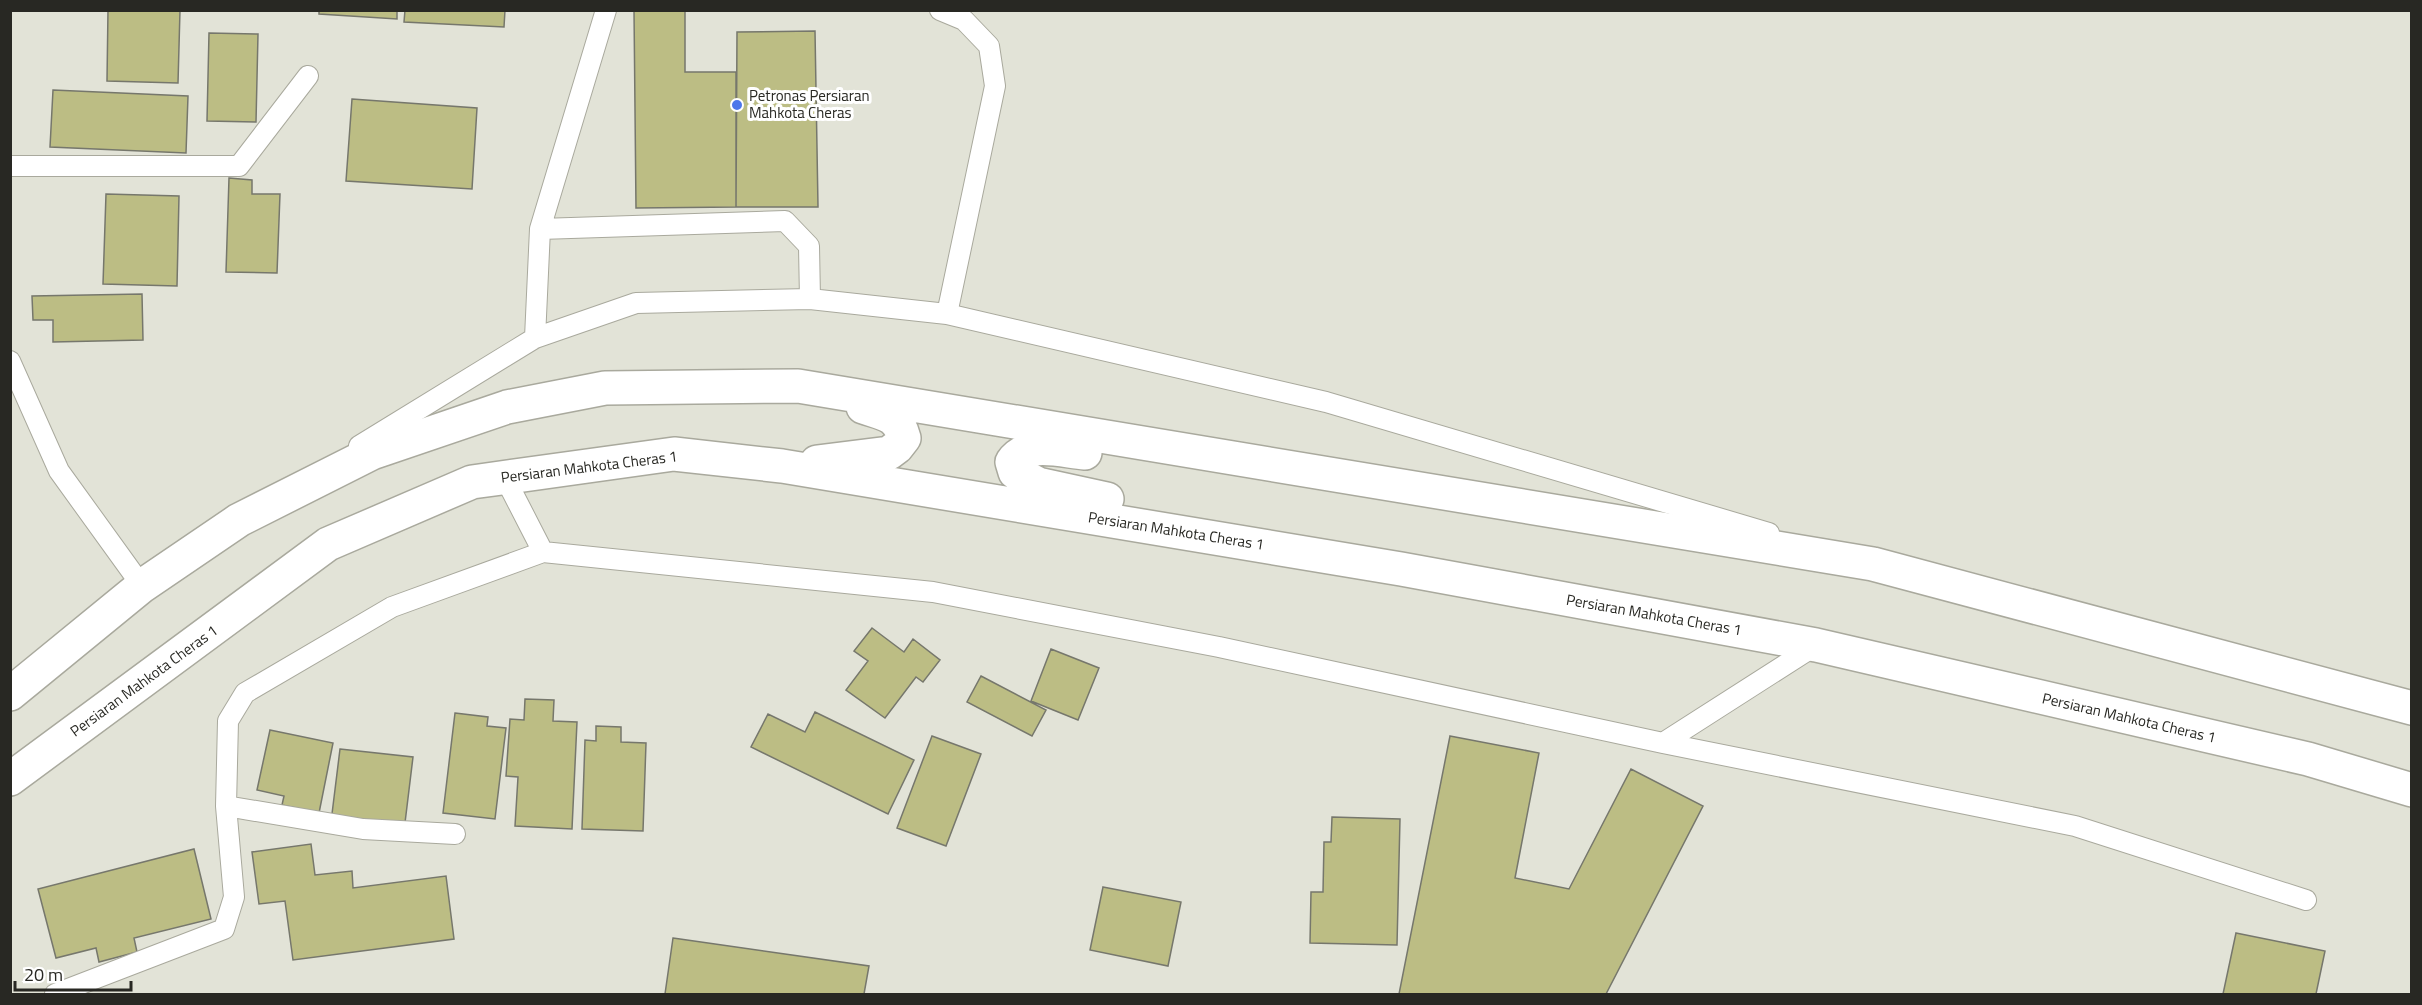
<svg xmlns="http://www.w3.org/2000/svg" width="2422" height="1005" font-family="'Titillium Web',sans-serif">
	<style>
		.building { fill: #bcbd84; stroke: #76776c; stroke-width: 1.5 }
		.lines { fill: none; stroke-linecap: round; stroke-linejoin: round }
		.lane-casing { stroke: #a9a99d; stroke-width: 22 }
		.secondary-casing { stroke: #a9a99d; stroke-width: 36 }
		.lane { stroke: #fff; stroke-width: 20 }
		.secondary { stroke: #fff; stroke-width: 33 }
		.poi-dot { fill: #4d77ea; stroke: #fff; stroke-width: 2 }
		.labels { text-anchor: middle; stroke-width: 6; stroke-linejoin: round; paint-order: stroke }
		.poi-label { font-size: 15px; fill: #282823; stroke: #fff; text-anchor: start }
		.street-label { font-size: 15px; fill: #282823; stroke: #fff }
	</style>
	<rect width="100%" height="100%" fill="#e2e3d7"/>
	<path class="building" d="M108,10H180L178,83L107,81Z
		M319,10H397V19L319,14Z
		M405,10H505L504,27L404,22Z
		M634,10H685V72H736V207L636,208Z
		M815,31L818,207H736L737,32Z
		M209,33L258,34L256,122L207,121Z
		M53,90L188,96L186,153L50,147Z
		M352,99L477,108L472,189L346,181Z
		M229,178L252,180V194H280L277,273L226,272Z
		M106,194L179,196L177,286L103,284Z
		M142,294L143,340L53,342V320H33L32,296Z
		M872,628L904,652L913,639L940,660L923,682L916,677L885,718L846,690L868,661L854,651Z
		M1051,649L1099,668L1078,720L1031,701Z
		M981,676L1046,710L1032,736L967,702Z
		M525,699L554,700L553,721L577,722L572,829L515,826L518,777L506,776L510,719L524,720Z
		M815,712L914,760L888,814L751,747L768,714L805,732Z
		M455,713L488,717L487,726L506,728L495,819L443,813Z
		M596,726L621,727V742L646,743L643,831L582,829L585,740L596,741Z
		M270,730L333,743L319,813L282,805L284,796L257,790Z
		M932,736L981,754L946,846L897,828Z
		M1450,736L1539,753L1515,878L1569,889L1631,769L1703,806L1606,994H1399Z
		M340,749L413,757L404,831L331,822Z
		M1332,817L1400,819L1397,945L1310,943L1311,892H1323L1324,842H1331Z
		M311,844L315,875L352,871L353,888L446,876L454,939L293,960L285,901L259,904L252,852Z
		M194,849L211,919L134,938L137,952L99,962L96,948L56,958L38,889Z
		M1103,887L1181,902L1168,966L1090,950Z
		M2236,933L2325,951L2316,994H2223Z
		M673,938L869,966L864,994H665Z"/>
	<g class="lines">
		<defs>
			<path id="lane" d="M940,10L964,20L989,46L995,86L947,314
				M10,166H239L308,76
				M540,229L785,221L809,246L810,299
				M535,338L540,229L606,10
				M10,361L59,471L142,586
				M359,446L535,338L636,303L810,299L947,314L1326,402L1769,533
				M505,478L543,552
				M1663,743L1816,645
				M226,806L363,829L455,834
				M55,994L224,929L234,897L226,806L228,721L245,693L392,607L543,552L933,592L1219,647L1663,743L2075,826L2306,900"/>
			<path id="secondary" d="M1085,453C1061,451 1027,440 1012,462L1015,472L1038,484L1107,499
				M817,462L889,453L897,447L904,438C898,414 883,414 863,407
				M10,694L142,586L239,520L372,453L507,407L605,388L798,386L1873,564L2412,708
				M10,779L328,544L472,482L674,454L782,466L1401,569L1816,645L2308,759L2412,790"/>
		</defs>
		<use href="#lane" class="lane-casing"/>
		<use href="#secondary" class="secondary-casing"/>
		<use href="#lane" class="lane"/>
		<use href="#secondary" class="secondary"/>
	</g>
	<circle class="poi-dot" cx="737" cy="105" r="6"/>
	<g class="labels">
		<g class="poi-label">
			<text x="749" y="101">Petronas Persiaran<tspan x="749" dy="17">Mahkota Cheras</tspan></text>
		</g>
		<g class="street-label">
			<text transform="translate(589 467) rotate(-7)" y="5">Persiaran Mahkota Cheras 1</text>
			<text transform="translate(1176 531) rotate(9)" y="5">Persiaran Mahkota Cheras 1</text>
			<text transform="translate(1654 615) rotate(10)" y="5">Persiaran Mahkota Cheras 1</text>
			<text transform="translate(144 681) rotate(-36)" y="5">Persiaran Mahkota Cheras 1</text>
			<text transform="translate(2129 718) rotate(13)" y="5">Persiaran Mahkota Cheras 1</text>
		</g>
	</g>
	<rect width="2422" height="1005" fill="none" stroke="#282823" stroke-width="24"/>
	<path d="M15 981v9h116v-9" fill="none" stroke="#282823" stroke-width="3"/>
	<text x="24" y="981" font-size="18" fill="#282823" stroke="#ffffff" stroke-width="4.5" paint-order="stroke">20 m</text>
</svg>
